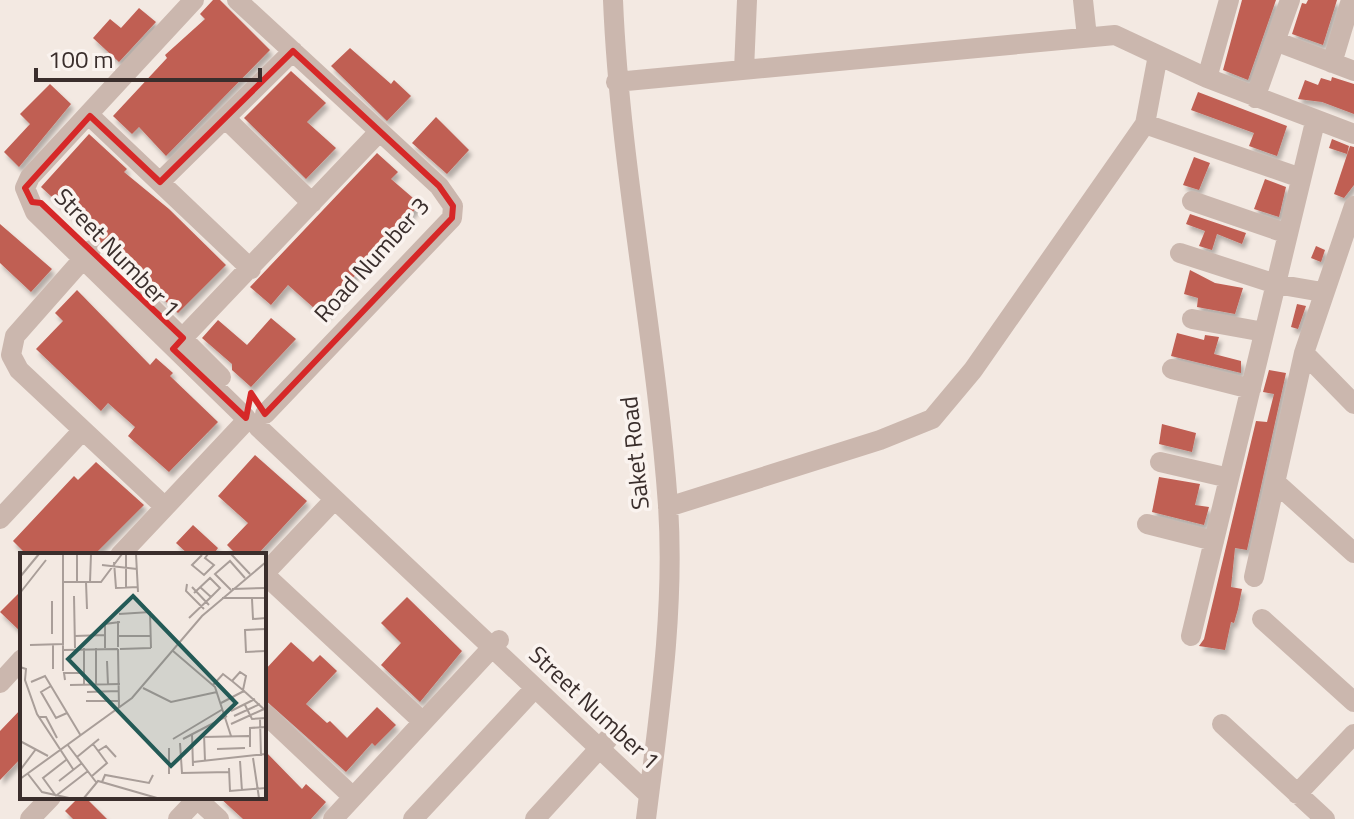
<svg xmlns="http://www.w3.org/2000/svg" width="1354" height="819" font-family="'Titillium Web',sans-serif">
	<style>
		.building { fill: #c05e53; filter: url(#shadow) }
		.lines { fill: none; stroke-linecap: round; stroke-linejoin: round }
		.minor { stroke: #cbb7ae; stroke-width: 20 }
		.marked { fill: none; stroke: #d62828; stroke-width: 6; stroke-linejoin: round }
		.labels { text-anchor: middle; stroke-width: 7; stroke-linejoin: round; paint-order: stroke }
		.street-label { font-size: 24px; fill: #3a2e2c; stroke: #faf3ef }
		.inset-road { fill: none; stroke: #a99e99; stroke-width: 2 }
		.view { fill: #235a56; fill-opacity: 0.15; stroke: #235a56; stroke-width: 4 }
		.inset-edge { fill: none; stroke: #3a2e2c; stroke-width: 4 }
	</style>
	<defs>
		<filter id="shadow"><feDropShadow dx="3" dy="5" stdDeviation="2" flood-color="#0004"/></filter>
	</defs>
	<rect width="100%" height="100%" fill="#f3e9e2"/>
	<path class="building" d="M213,0H220L270,50L166,156L139,127L132,134L113,116L167,58L165,55L205,19L200,14Z
		M1242,0H1276L1248,80L1223,70Z
		M1308,0H1337L1323,45L1292,34L1302,3L1306,4Z
		M139,8L156,22L119,62L93,38L110,19L121,28Z
		M350,48L391,84L394,80L411,96L387,121L331,66Z
		M291,71L326,103L307,122L336,148L306,179L244,118Z
		M1332,77L1354,84V114L1322,102L1298,99L1305,80L1318,85L1321,78L1331,81Z
		M50,84L71,104L19,167L4,152L30,124L20,114Z
		M1198,92L1287,126L1277,156L1249,146L1254,133L1191,110Z
		M436,117L469,150L447,174L412,143Z
		M89,134L127,169L124,172L169,209L226,265L178,313L109,248L106,252L100,241L41,187Z
		M1332,139L1349,146L1347,154L1329,148Z
		M1350,146L1354,147V185L1344,198L1334,194Z
		M377,153L398,172L391,179L420,204L341,291L345,294L324,317L288,285L271,305L250,287Z
		M1194,157L1210,163L1199,190L1183,185Z
		M1265,179L1286,187L1279,217L1254,209Z
		M1190,214L1246,233L1242,244L1217,234L1212,250L1199,246L1205,231L1186,224Z
		M0,224L52,269L31,292L0,263Z
		M1316,246L1325,250L1321,262L1311,258Z
		M1190,270L1215,283L1243,288L1235,314L1197,307L1198,298L1184,294Z
		M77,290L150,365L156,358L173,373L170,376L218,422L169,472L128,436L135,427L108,403L101,411L36,349L63,321L55,313Z
		M1297,304L1306,306L1298,329L1291,327Z
		M271,318L296,339L251,387L232,370V364L202,338L218,320L247,345Z
		M1177,333L1204,340L1205,335L1219,337L1214,354L1241,361V373L1171,356Z
		M1269,370L1286,373L1247,550L1235,548L1231,587L1242,589L1238,609L1234,623L1231,622L1225,650L1199,646L1204,639L1256,421L1267,422L1274,394L1263,392Z
		M1162,424L1196,433L1192,452L1159,444Z
		M255,455L307,501L257,555H237L227,545L248,523L218,496Z
		M96,462L144,505L94,555H27L13,541L74,476L78,480Z
		M1159,477L1200,484L1195,505L1209,507L1204,525L1152,512Z
		M193,525L218,548L213,555H189L176,543Z
		M22,590V633L0,612Z
		M407,597L462,651L420,702L381,665L401,643L381,623Z
		M291,642L313,662L320,655L337,671L306,704L327,723L330,721L347,738L377,707L396,725L375,746L372,743L346,772L264,699V671Z
		M22,708V757L0,780V731Z
		M264,750L302,789L306,784L326,802L311,819H243L219,797H264Z
		M79,797H85L107,819H73L65,811Z"/>
	<g class="lines">
		<path class="minor" d="M194,0L30,177L25,188L35,212L246,418
			M237,0L439,186L453,206
			M613,0C620,170 656,336 668,505C675,610 659,715 646,819
			M1083,0L1087,37
			M1275,41L1354,71
			M1332,63L1351,0
			M744,70L747,0
			M1207,78L1229,0
			M616,82L1115,35L1207,78L1354,134
			M1255,98L1290,0
			M90,116L251,269
			M225,118L312,203
			M1145,124L1301,178
			M160,182L293,51
			M1192,201L1288,234
			M91,250L15,336L11,355L19,370L165,507
			M1180,253L1276,284L1322,292
			M139,295L221,377
			M1192,319L1264,332
			M175,346L379,132
			M1304,353L1354,404
			M1172,369L1251,389
			M265,414L452,218L453,206
			M258,427L649,795
			M1160,462L1229,478
			M1275,482L1354,553
			M668,507L880,440L932,419L973,370L1145,124L1158,55
			M0,519L83,430
			M1147,524L1214,541
			M120,555L246,421
			M264,574L423,722
			M264,574L333,501
			M1254,577L1304,353L1354,206
			M1262,619L1354,702
			M1191,636L1315,122
			M0,683L22,659
			M264,713L353,797
			M1222,724L1325,819
			M1297,794L1354,734
			M195,797L219,819
			M30,819L51,797
			M178,819L197,799
			M333,819L499,640
			M413,819L535,688
			M535,819L608,739"/>
	</g>
	<path class="marked" d="M293,51L439,186L453,206L452,218L265,414L251,393L246,418L173,349L183,338L41,203L32,202L25,188L90,116L160,182Z"/>
	<g class="labels">
		<g class="street-label">
			<text transform="translate(117 253) rotate(46)" y="8">Street Number 1</text>
			<text transform="translate(372 260) rotate(-48)" y="8">Road Number 3</text>
			<text transform="translate(635 453) rotate(-96)" y="8">Saket Road</text>
			<text transform="translate(594 708) rotate(43)" y="8">Street Number 1</text>
		</g>
	</g>
	<g transform="translate(20 553)">
		<rect width="246" height="246" fill="#f3e9e2"/>
		<path class="inset-road" d="M43,1V118M57,1V29M106,1V35M116,1L118,39M211,1L230,21M182,2L172,12L184,22L194,12L185,5L188,1M94,9L96,35L118,34M82,12L117,16M0,24L19,1M43,29H81L102,1M66,29L67,56M70,29L71,1M167,31L166,38L184,56M172,34L189,52M212,36L246,35M211,37L195,21L210,8L225,25M0,40L26,7M174,40L190,25L200,35L191,44M54,43L55,95M202,45H246M232,46L233,66L246,65M99,61L130,59L131,95M169,65L191,44L180,34M246,76L225,77L226,99L246,98M32,81V48M55,83L85,82M98,83H131M10,92L44,91M98,94V68M64,95V132M76,95V132M85,95V71L100,69M98,96L99,155M100,96L131,95M43,97L98,96M153,98L195,134L211,183M87,108L88,132M0,114L6,116L5,127L17,161L53,216M33,116V91M45,127L44,120H64M11,129L25,123L61,183M50,132L100,131M193,132L203,121L212,128M31,133L21,139L36,165L47,160M123,135L151,149L197,139M224,138L246,158M67,139L99,138M66,148H100M201,150L224,138L212,128L220,119L226,123L223,137M225,152L232,166L246,165M211,158L235,146M214,163L240,151M19,164H26L37,185M240,166L241,203M211,171L244,156M172,181L173,213M184,181L185,208M184,184L229,183M153,186L203,156M163,186L207,163M0,188L28,203M160,190L162,220L209,219M47,191L76,229M230,194V175L246,174M149,195V221M197,196L225,195M78,198L86,193L96,204M57,204L79,186M233,205L239,245M220,208L222,238M173,209L246,201M209,215L210,238L246,235M1,216L16,196M8,221L22,239L49,245M72,223L87,210L73,191M0,226L112,145L182,63L246,9M39,228L62,210M82,229L85,222L129,230L133,222M37,242L68,218M36,243L23,225L46,207M64,245L78,228L137,245"/>
		<path class="view" d="M113,43L216,150L151,213L48,106Z"/>
		<rect width="246" height="246" class="inset-edge"/>
	</g>
	<path d="M36 68v12h224v-12" fill="none" stroke="#3a2e2c" stroke-width="4"/>
	<text x="48" y="68" font-size="24" fill="#3a2e2c" stroke="#faf3ef" stroke-width="6" paint-order="stroke">100 m</text>
</svg>
